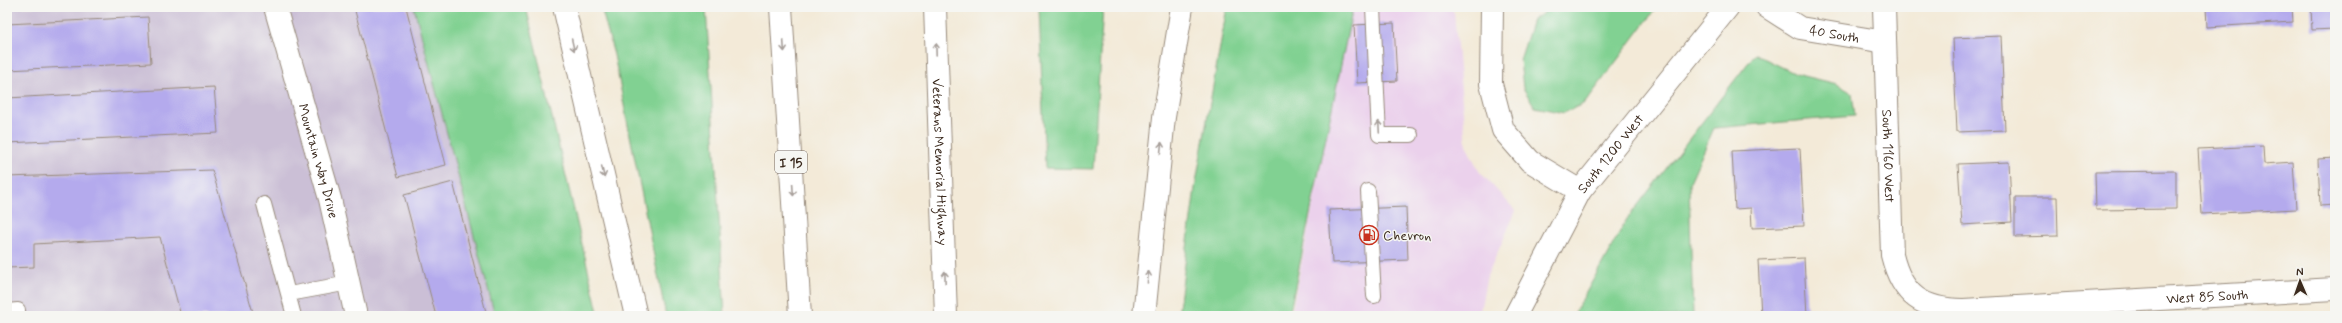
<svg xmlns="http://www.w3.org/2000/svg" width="2342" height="323" font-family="Mynerve,sans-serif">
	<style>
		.built { fill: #ebd1ec }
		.industrial { fill: #cbbfd6 }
		.green { fill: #81d192; stroke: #5e7e58 }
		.building { fill: #b4aaed }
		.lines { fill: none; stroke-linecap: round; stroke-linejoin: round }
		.service-casing { stroke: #978a7b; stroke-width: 16 }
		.minor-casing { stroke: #978a7b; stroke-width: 24 }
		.tertiary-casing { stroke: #978a7b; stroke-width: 24 }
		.secondary-casing { stroke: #978a7b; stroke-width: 24 }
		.motorway-casing { stroke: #978a7b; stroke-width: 24 }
		.service { stroke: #fff; stroke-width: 14 }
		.minor { stroke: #fff; stroke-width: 22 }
		.tertiary { stroke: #fff; stroke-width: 22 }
		.secondary { stroke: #fff; stroke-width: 22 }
		.motorway { stroke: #fff; stroke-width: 22 }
		.oneway { stroke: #a79f9a }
		.labels { text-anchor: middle; stroke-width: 3; stroke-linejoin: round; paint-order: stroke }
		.shield { fill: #f6f6f2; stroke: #73675e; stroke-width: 1 }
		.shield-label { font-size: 13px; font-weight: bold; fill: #3b2a1e }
		.street-label { font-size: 14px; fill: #3b2a1e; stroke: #f6f6f2 }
		.poi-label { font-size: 14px; fill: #3b2a1e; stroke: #f6f6f2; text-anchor: start }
	</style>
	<rect width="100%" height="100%" fill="#f6f6f2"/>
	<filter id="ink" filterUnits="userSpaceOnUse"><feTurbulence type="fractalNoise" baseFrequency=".025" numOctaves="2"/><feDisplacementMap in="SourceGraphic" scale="8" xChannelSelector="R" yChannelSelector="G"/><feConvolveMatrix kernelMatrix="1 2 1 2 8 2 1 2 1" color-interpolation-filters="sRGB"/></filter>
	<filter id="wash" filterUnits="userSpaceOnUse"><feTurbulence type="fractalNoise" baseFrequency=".012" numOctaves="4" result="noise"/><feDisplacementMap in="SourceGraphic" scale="16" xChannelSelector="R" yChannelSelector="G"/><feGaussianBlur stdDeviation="0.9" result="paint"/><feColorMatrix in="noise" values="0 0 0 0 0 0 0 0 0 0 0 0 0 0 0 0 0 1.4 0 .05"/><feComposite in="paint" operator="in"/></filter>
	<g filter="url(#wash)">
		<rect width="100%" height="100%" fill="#f3ead8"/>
		<path class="built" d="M1352,7H1450L1454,13L1466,145L1479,171L1516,211L1487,276L1479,316H1291Z"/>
		<path class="industrial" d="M7,7H414L495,316H7Z"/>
		<path class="green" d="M414,7H526L599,316H495Z
			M601,7H706L725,316H666L614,55Z
			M1039,7H1103L1093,169L1045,168Z
			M1227,7H1353L1289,316H1178L1195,188Z
			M1553,7H1657L1585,103L1564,113L1535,107L1523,88L1520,60L1533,20Z
			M1755,54L1796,74L1837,84L1852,93L1855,116L1714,128L1689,184L1693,316H1573L1627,219Z"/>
		<g id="blocks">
			<path class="building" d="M354,7H406L446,165L398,177Z
				M2206,7H2292L2293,22L2207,27Z
				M2311,7H2335V29L2312,30Z
				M148,17L151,63L7,70V24Z
				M1394,23L1397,81L1357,83L1354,25Z
				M2001,36L2005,130L1957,132L1953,38Z
				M214,87L218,133L7,143V98Z
				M2263,146L2264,164L2293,162L2296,209L2202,214L2198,149Z
				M1800,148L1804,226L1752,228L1751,208L1735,209L1732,151Z
				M2335,158V205L2320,206L2318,159Z
				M2009,162L2012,222L1962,225L1958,164Z
				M212,170L254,316H181L160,237L34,244V267L7,268V177Z
				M2176,171V209L2096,210L2095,172Z
				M453,182L487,316H436L404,195Z
				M2015,197H2057L2058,236L2015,237Z
				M1406,207L1408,260L1332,263L1329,210Z
				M1804,258L1807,316H1761L1758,260Z"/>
		</g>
	</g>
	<g filter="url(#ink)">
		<use href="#blocks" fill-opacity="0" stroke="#978a7b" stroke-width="1"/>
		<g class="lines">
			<defs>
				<path id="service" d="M1373,7L1379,135H1411
					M1368,191L1374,296
					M264,204L294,316
					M289,294L349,283
					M7,311L18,310V316"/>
				<g id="minor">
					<path d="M1492,7L1491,84L1503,130L1530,161L1580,191"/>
					<path id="s1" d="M1767,7L1800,28L1885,42"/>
					<path id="s2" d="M1884,7L1892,255C1902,296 1922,309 1963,310L2335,289"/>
				</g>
				<g id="tertiary">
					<path id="s3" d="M275,7L330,199L356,316"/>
				</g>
				<g id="secondary">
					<path id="s4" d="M1515,316L1580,191L1728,7"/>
				</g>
				<g id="motorway">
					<path d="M564,7L636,316"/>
					<path d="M781,7L800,316"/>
					<path id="s5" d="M935,7L946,316"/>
					<path d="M1144,316L1164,117L1182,7"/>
				</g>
			</defs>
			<use href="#service" class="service-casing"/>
			<use href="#minor" class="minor-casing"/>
			<use href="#tertiary" class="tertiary-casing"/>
			<use href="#secondary" class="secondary-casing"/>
			<use href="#motorway" class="motorway-casing"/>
			<use href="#service" class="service"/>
			<use href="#minor" class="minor"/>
			<use href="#tertiary" class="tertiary"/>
			<use href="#secondary" class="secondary"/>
			<use href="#motorway" class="motorway"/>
		</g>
		<defs><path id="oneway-shaft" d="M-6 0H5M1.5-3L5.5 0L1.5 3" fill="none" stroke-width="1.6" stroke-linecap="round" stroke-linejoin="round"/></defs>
		<g class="oneway">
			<use href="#oneway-shaft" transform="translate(573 45) rotate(77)"/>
			<use href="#oneway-shaft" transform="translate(784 46) rotate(86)"/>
			<use href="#oneway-shaft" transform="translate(936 49) rotate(-92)"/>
			<use href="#oneway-shaft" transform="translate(1379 127) rotate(-93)"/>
			<use href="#oneway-shaft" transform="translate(1161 148) rotate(-84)"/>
			<use href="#oneway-shaft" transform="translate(603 172) rotate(77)"/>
			<use href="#oneway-shaft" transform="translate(793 190) rotate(86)"/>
			<use href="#oneway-shaft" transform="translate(945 277) rotate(-92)"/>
			<use href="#oneway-shaft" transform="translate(1148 277) rotate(-84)"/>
		</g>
	</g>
	<defs>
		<symbol id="fuel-ring" viewBox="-11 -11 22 22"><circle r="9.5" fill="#f6f6f2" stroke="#c8321e" stroke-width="1.5"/><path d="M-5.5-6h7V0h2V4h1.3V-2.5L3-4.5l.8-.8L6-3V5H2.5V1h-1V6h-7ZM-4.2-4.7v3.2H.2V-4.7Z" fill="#c8321e"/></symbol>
	</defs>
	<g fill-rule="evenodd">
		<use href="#fuel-ring" x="1358" y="224" width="22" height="22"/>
	</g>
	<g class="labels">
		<rect class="shield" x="775" y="151" width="32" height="22" rx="3"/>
		<g class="shield-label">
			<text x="791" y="167">I 15</text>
		</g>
		<g class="street-label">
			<text dy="5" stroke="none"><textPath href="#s1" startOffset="74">40 South</textPath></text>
			<text dy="5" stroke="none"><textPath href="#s4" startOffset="189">South 1200 West</textPath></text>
			<text dy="5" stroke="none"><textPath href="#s2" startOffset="149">South 1160 West</textPath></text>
			<text dy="5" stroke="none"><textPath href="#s3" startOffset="160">Mountain Way Drive</textPath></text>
			<text dy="5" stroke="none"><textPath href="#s5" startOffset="155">Veterans Memorial Highway</textPath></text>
			<text dy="5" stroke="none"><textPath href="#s2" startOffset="592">West 85 South</textPath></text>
		</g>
		<g class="poi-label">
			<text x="1383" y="240">Chevron</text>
		</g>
	</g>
	<rect width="2342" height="323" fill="none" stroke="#f6f6f2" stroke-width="24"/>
	<g transform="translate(2300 281) rotate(358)" stroke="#f6f6f2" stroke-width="3" paint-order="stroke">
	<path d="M0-3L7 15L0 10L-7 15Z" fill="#3b2a1e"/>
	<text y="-6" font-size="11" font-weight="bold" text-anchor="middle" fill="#3b2a1e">N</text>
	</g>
</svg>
